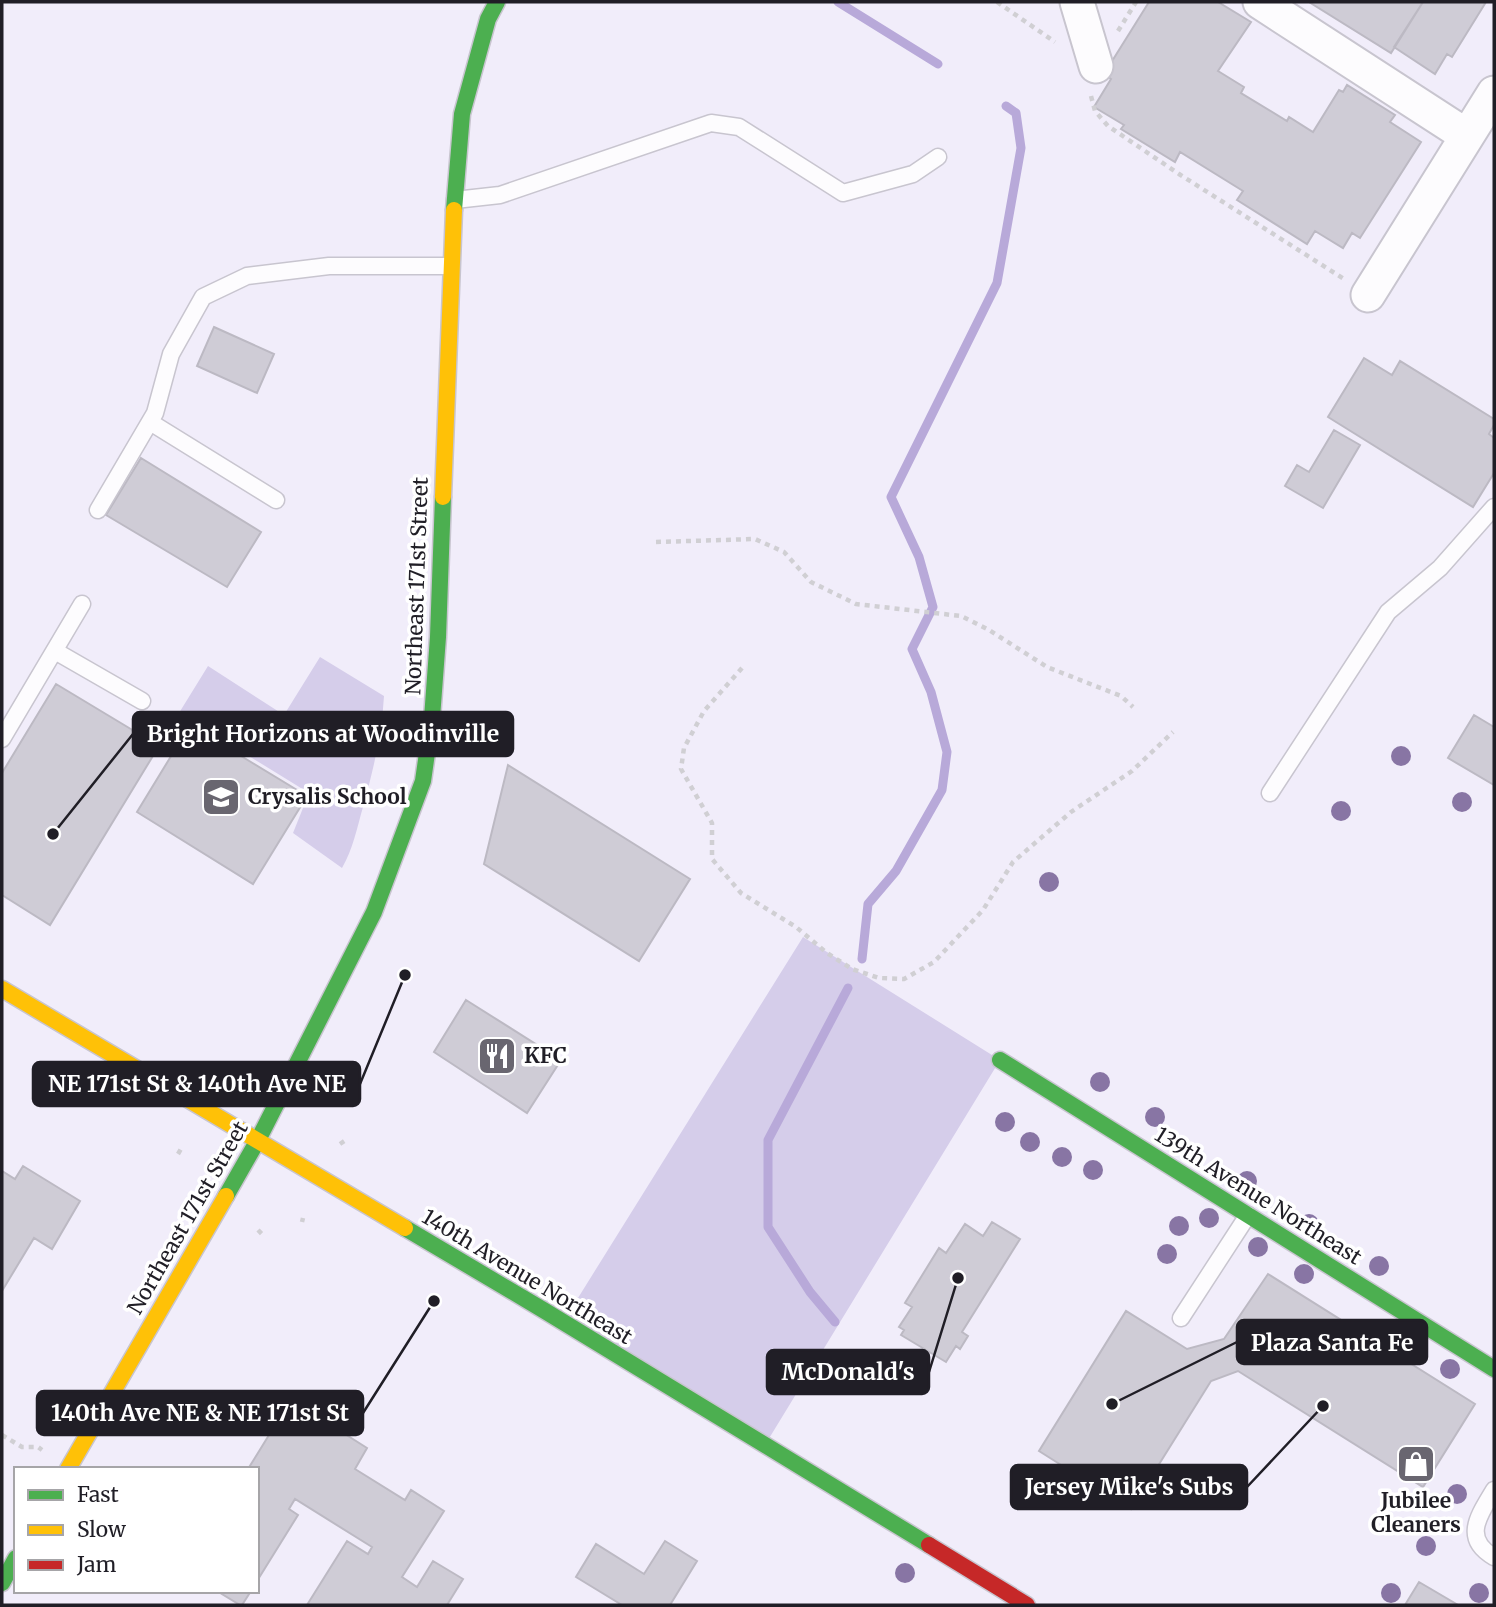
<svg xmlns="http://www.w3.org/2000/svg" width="1496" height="1607" font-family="Merriweather,serif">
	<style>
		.green { fill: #d5cdea }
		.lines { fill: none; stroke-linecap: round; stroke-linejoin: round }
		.stream { stroke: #b8a9d9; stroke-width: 9 }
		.building { fill: #cfccd6; stroke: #bcb9c3; stroke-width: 2 }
		.lane-casing { stroke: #c8c5cf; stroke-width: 19 }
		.street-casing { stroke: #c8c5cf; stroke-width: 37 }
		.fast-casing { stroke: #c8c5cf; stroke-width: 19 }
		.slow-casing { stroke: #c8c5cf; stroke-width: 19 }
		.jam-casing { stroke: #c8c5cf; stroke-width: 19 }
		.path { stroke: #d0cfd3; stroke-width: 4.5; stroke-dasharray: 5 5; stroke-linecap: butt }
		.lane { stroke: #fdfcfe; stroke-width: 16 }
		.street { stroke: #fdfcfe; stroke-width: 33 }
		.fast { stroke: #4caf50; stroke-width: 16 }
		.slow { stroke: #ffc107; stroke-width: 16 }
		.jam { stroke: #c62828; stroke-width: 16 }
		.tree { fill: #8875a4 }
		.labels { text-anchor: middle; stroke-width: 7; stroke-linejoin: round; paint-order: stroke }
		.street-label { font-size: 21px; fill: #201e26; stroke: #fff }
		.poi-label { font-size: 21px; font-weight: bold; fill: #201e26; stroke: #fff; text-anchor: start }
		.leader { fill: none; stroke: #201e26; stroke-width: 2.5 }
		.callout-dot { fill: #201e26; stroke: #fff; stroke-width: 2.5 }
		.callout { fill: #201e26; stroke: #201e26; stroke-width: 2.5 }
		.callout-label { font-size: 23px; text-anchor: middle; font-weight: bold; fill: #fff }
	</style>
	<rect width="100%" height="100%" fill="#f1edfa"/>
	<path class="green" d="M320,657L384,696C382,734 373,771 363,807C357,828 353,849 342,868L293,833L309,793L179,713L208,666L284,715Z
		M803,937L1000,1060L765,1445L563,1322Z"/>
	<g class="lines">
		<path class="stream" d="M838,2L938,64
			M862,959L868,904L896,871L942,790L947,752L931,692L912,649L933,607L919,557L891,497L997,283L1021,148L1016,113L1006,106
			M835,1322L810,1292L768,1227V1140L848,988"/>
	</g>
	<path class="building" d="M1149,2H1218L1251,22L1218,71L1244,87L1241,93L1287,121L1289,117L1313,132L1339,90L1343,92L1347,85L1395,115L1390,122L1421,142L1360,238L1352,233L1343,248L1315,231L1307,244L1237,200L1243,191L1180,152L1175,162L1121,129L1124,125L1094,107L1111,79L1104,74Z
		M1309,2H1423L1391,53Z
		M1423,2H1486L1452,57L1447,54L1435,74L1394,47Z
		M214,327L274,354L257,393L197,366Z
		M1364,358L1392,375L1400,361L1494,419V425L1489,434L1494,438V473L1473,507L1328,417Z
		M1334,430L1360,445L1323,508L1285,486L1297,465L1309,472Z
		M141,458L261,532L227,587L106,515Z
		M56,684L159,746L50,925L2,895V773Z
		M1474,715L1494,727V785L1448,758Z
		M190,725L307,796L253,884L137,812Z
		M508,765L690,879L639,961L484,864Z
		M466,1000L561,1060L527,1113L434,1052Z
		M23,1166L80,1201L52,1249L34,1238L2,1291V1171L15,1179Z
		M992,1222L1020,1239L962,1332L968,1336L960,1349L956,1346L946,1362L901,1335L904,1330L899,1327L912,1307L905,1303L939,1248L946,1253L965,1224L983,1236Z
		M1268,1274L1475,1404L1423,1487L1238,1371L1211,1381L1131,1509L1039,1451L1126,1311L1187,1349L1224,1339Z
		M282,1414L309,1431L318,1417L367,1448L355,1469L405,1500L411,1490L444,1511L402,1577L417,1587L433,1561L463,1579L447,1605H307L347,1541L368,1554L372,1547L295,1499L289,1509L298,1515L257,1581V1469H248Z
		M665,1541L697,1561L670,1605H622L576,1577L596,1544L644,1574Z
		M1419,1582L1458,1605H1405Z
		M217,1591H251L242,1605H240Z"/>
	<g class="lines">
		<defs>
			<path id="lane" d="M455,200L500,195L711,123L739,127L843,193L913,174L938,157
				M150,422L276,500
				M98,510L155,413L171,354L203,297L247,276L329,266H450
				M55,651L142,701
				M2,739L82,604
				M1270,793L1388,612L1440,568L1494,507
				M1181,1318L1248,1215
				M1494,1490C1480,1514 1461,1538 1494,1557"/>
			<path id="street" d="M1077,2L1096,66
				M1260,2L1467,136
				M1368,295L1494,93"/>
			<path id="fast" d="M454,210L462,114L488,19L497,2
				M1000,1060L1494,1369
				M226,1196L258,1140L374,912L423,781L432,718L438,637L443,497
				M405,1228L545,1311L929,1545
				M2,1583L16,1558"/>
			<path id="slow" d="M443,497L454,210
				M2,989L405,1228
				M68,1469L226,1196"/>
			<path id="jam" d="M929,1545L1027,1605"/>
		</defs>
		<use href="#lane" class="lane-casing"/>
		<use href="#street" class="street-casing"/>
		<use href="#fast" class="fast-casing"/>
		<use href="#slow" class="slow-casing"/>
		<use href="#jam" class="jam-casing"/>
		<path class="path" d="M997,2L1055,42
			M1118,31L1136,2
			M1091,96L1095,111L1108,126L1179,174L1344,279
			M656,542L755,539L784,552L811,582L856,604L961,616L989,630L1047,667L1121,696L1133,707
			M742,668L704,711L684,748L681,769L712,823V859L741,893L796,927L827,953L852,969L879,978L904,979L934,962L983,910L1013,862L1071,812L1132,771L1173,732
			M224,1073L225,1067
			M345,1096L349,1098
			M340,1144L346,1140
			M178,1154L181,1149
			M302,1222L303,1218
			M258,1230L262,1234
			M2,1435L22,1447H38L42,1450"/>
		<use href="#lane" class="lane"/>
		<use href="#street" class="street"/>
		<use href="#fast" class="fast"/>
		<use href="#slow" class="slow"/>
		<use href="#jam" class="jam"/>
	</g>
	<g class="tree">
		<circle cx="1401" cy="756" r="10"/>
		<circle cx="1462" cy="802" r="10"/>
		<circle cx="1341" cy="811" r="10"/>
		<circle cx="1049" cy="882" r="10"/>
		<circle cx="1100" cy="1082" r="10"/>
		<circle cx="1155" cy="1117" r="10"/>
		<circle cx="1005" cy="1122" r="10"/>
		<circle cx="1030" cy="1142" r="10"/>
		<circle cx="1062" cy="1157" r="10"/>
		<circle cx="1093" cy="1170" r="10"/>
		<circle cx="1247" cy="1181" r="10"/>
		<circle cx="1209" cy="1218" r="10"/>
		<circle cx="1309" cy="1224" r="10"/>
		<circle cx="1179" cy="1226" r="10"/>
		<circle cx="1258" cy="1247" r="10"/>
		<circle cx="1167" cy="1254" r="10"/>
		<circle cx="1379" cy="1266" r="10"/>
		<circle cx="1304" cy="1274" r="10"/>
		<circle cx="1450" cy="1369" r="10"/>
		<circle cx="1457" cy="1494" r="10"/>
		<circle cx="1426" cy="1546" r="10"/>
		<circle cx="905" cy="1573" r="10"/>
		<circle cx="1391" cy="1593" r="10"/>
		<circle cx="1479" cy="1593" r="10"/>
	</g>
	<defs>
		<symbol id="school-square" viewBox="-11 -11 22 22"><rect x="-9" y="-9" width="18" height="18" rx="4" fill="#696670" stroke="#fff"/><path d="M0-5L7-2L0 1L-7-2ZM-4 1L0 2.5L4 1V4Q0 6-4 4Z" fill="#fff"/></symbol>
		<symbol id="restaurant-square" viewBox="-11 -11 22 22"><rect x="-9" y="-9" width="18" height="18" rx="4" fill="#696670" stroke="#fff"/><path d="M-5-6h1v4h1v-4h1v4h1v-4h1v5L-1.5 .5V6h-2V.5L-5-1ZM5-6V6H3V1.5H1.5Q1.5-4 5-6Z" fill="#fff"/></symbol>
		<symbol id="shop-square" viewBox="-11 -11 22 22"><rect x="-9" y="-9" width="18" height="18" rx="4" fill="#696670" stroke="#fff"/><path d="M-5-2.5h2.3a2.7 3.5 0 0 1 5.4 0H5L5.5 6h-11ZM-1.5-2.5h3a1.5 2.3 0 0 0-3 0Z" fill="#fff"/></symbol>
	</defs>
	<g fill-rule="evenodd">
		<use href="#school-square" x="199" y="775" width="44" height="44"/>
		<use href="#restaurant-square" x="475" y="1034" width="44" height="44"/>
		<use href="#shop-square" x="1394" y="1442" width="44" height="44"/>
	</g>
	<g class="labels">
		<g class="street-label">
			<text transform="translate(417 586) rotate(-88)" y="7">Northeast 171st Street</text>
			<text transform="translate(1258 1196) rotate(32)" y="7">139th Avenue Northeast</text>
			<text transform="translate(188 1218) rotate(-60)" y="7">Northeast 171st Street</text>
			<text transform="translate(527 1277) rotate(31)" y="7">140th Avenue Northeast</text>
		</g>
		<g class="poi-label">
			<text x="248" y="804">Crysalis School</text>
			<text x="524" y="1063">KFC</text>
			<text x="1416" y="1508" text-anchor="middle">Jubilee<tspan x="1416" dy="24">Cleaners</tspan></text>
		</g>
	</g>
	<path class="leader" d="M53 834L133 734M405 975L360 1084M1112 1404L1237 1342M958 1278L929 1372M434 1301L363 1413M1323 1406L1247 1487"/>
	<g class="callout-dot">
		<circle cx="53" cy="834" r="7"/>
		<circle cx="405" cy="975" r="7"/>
		<circle cx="1112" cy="1404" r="7"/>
		<circle cx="958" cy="1278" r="7"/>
		<circle cx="434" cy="1301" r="7"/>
		<circle cx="1323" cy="1406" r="7"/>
	</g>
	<g class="callout">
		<rect x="133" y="712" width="380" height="44" rx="7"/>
		<rect x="33" y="1062" width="327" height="44" rx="7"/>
		<rect x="1237" y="1320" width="190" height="44" rx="7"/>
		<rect x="767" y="1350" width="162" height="44" rx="7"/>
		<rect x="37" y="1391" width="326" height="44" rx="7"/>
		<rect x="1011" y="1465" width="236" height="44" rx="7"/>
	</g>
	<g class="callout-label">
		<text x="323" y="742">Bright Horizons at Woodinville</text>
		<text x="197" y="1092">NE 171st St &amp; 140th Ave NE</text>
		<text x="1332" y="1351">Plaza Santa Fe</text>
		<text x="848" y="1380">McDonald's</text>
		<text x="200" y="1421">140th Ave NE &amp; NE 171st St</text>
		<text x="1129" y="1495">Jersey Mike's Subs</text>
	</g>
	<rect width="1496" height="1607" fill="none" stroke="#201e26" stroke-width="7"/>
	<rect x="14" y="1467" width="245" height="126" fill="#ffffff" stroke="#a6a5a8" stroke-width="2"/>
	<rect x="28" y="1490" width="35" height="10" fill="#4caf50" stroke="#a6a5a8" stroke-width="2"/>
	<text x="77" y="1502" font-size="21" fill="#201e26">Fast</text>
	<rect x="28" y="1525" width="35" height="10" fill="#ffc107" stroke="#a6a5a8" stroke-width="2"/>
	<text x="77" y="1537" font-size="21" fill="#201e26">Slow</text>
	<rect x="28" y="1560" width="35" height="10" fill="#c62828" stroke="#a6a5a8" stroke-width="2"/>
	<text x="77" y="1572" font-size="21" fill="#201e26">Jam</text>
</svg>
